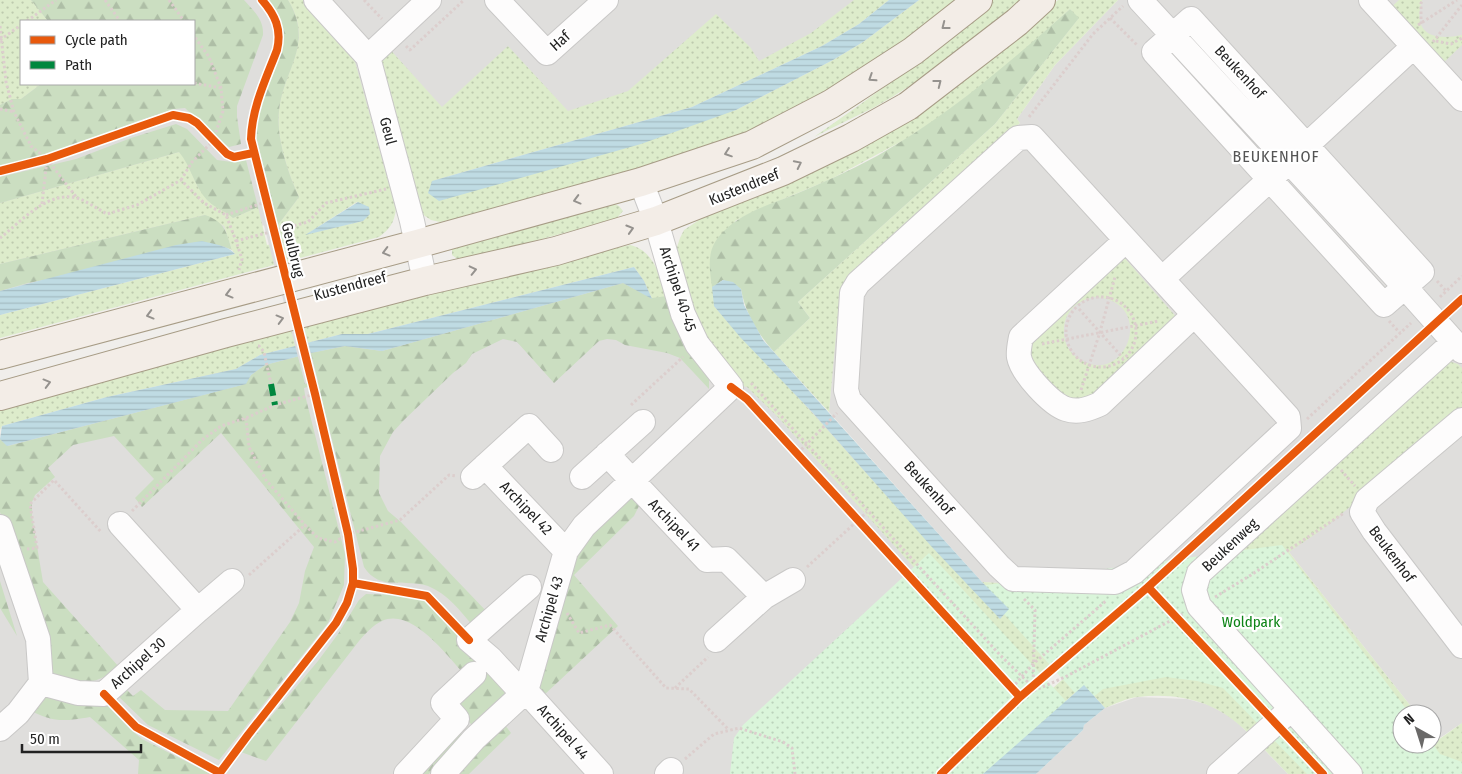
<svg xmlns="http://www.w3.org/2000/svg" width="1462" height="774" font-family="'Fira Sans Condensed',sans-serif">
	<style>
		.residential { fill: #dfdedc; fill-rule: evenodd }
		.grass { fill: url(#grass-dots); fill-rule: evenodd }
		.forest { fill: url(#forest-firs) }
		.park { fill: url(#park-dots) }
		.water { fill: url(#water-rules) }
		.pier { fill: #dedddd }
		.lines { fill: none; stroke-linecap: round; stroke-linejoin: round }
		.minor-casing { stroke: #c9c8c7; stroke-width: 26 }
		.major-casing { stroke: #a79c86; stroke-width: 30 }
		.path { stroke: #dccecd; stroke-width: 3; stroke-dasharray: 2.5 2.5; stroke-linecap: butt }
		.minor { stroke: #fdfcfc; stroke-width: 24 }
		.major { stroke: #f3ede7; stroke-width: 28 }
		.quiet { stroke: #00873e; stroke-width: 6; stroke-dasharray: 12 6; stroke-linecap: butt }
		.cycleway-casing { stroke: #fff; stroke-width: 11 }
		.cycleway { stroke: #e8590c; stroke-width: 8 }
		.oneway { stroke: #95928e }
		.labels { text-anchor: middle; stroke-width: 4.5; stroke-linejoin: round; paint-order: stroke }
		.street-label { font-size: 15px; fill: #222; stroke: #fff }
		.park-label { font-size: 15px; fill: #0c8416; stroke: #fff }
		.neighbourhood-label { font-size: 16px; letter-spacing: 1px; fill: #555; stroke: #fff }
	</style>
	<defs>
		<pattern id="grass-dots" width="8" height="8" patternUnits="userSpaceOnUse" patternTransform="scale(1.25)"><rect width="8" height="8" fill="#ddeccb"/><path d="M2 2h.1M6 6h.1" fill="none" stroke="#bdcaae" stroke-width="1.8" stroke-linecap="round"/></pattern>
		<pattern id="forest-firs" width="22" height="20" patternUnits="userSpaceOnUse" patternTransform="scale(1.25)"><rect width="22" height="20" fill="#cbdec1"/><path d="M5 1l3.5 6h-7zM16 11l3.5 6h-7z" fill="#aebea6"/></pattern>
		<pattern id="park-dots" width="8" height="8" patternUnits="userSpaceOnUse" patternTransform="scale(1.25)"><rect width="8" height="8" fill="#daf5da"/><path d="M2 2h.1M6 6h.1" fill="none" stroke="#bbd2bb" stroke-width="1.8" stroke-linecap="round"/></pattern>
		<pattern id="water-rules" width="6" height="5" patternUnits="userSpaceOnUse" patternTransform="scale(1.25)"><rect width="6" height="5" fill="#bfdbe3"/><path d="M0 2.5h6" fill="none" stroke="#a4bcc2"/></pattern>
	</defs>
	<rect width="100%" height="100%" fill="#f0eeeb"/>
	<path class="residential" d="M0,0H889L822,46L432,181L358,202L0,291ZM21,21H194V84H21Z
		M1118,0H1462V723L1437,740L1432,733V714H1417L1289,552L1125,590L982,582L829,412L839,291L1020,123L1017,119L1055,65Z
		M686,262L956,576L833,774H0V438L229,367Z
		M1137,697L1187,699L1209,705L1229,716L1240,725L1288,774H1036L1083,730L1084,725L1105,708Z"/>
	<path class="grass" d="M0,0H31L48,21H21V84H41L21,99H12L0,105Z
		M288,0H303L354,58L396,209C394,223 390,229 379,237L0,338V315L235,254L232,250L224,226L205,215L0,264V203L179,152L184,157L198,187L217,207L225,211L233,218L258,207L267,245L282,241L278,225L299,197C288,173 276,138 279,111C283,69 315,44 288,0ZM357,202L363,221L306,234H307Z
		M854,0H889L859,24L822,46L692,107L432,181L736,110L833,60L863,42L919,0H962L894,52L790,113L697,154L571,192L440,222L431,220L422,214L376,54L386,45L442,107L508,46L568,111L628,91L716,14L750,47L759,61L811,33Z
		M993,0H1021C974,39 926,79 873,108C853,118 833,127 814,137C876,94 936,50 993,0Z
		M1058,0H1118L1055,65L1017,119L1020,123L840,291L829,412L774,352L810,318L798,302L995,124L1078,19L1070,9L1009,64L944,114L906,139L831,179L755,211L735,221L714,306C746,344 782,379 815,416C876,484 937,552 1000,618L1009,609L982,582L1125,590L1127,597L1025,690L776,415L747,387L732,384L687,300L678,271L677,247L680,238L684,230L702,218L1005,46Z
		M1399,0H1422C1412,34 1433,41 1462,35V45L1438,68L1386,12Z
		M612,203L619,206L623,211L616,219L460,261L452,255V249L458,244Z
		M630,245C653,250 660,275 667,296L652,299L644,281L634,267L368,334H342L260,355L236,369L107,397L2,426L0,430V406L583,255Z
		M1122,255L1179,320L1088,399L1084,401L1064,397L1029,360L1027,341ZM1095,297C1158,301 1126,389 1079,359C1069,353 1063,341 1064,330C1064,311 1078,300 1095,297Z
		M1448,361L1458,364L1462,368V415L1323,529L1289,552L1417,714H1402V744H1432V733L1438,740L1462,723V774H1403L1210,579Z
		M1150,602L1260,721L1248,733C1218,702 1180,692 1138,697C1127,698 1115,704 1105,708L1084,685L983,774H956Z
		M1273,735L1309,774H1288L1260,745Z"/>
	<path class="forest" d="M31,0H244C254,11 264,20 263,35L237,106V117L241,144L229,147L220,141L185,108L175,109L138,121L83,143L0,167V105L12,99H21L41,84H194V21H48Z
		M264,0H288C315,45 283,69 279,111C276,138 288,173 299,197L278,225L253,124L254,112L284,33C281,19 273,11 264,0Z
		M1070,9L1079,18L995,124L798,302L810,318L774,352C758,334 745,313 741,289L723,280L712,287C709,265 706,248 724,231C742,213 768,205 791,196C820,184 849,171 877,156C948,116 1009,63 1070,9Z
		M176,124L187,129L217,160L232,162L246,160L258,207L233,218C225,211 215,208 207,200C194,186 191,166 179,152L0,203V177L76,159L131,138Z
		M205,215C225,222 226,231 232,250L222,246L28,283L0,291V264Z
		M623,283L652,298L667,296L709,378V389L680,358L667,353L625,345L616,340L607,339L599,341L554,383L517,342L503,339L472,354L466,363L453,373L404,420L393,432L380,456L379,493L388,511L401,522L488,613L474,627C460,611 448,594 428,586C405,578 380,592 364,567L318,384L304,388L305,395L345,554L344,585L328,623L219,760L148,725L117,695L124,687L133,696L141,690L165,710L228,711L290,622L299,603L305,571L314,547L221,433L142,507L135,498L154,479L114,436L73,445L48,468L55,477L35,495L32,502V516L43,582L119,667C91,688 85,682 52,676L38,621L0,512V439L8,446L245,384L251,375L265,365L311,353L345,346L382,351Z
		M629,495L639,506L634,516L574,575L618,626L544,695L537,688L577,550Z
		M0,581L17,636L0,608Z
		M366,594C386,595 409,593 428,600C439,604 474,643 475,655C475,664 470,668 465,675C447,656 412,607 382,621C373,625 365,634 359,641L266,761L241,752L318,661L338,634L359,600Z
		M488,667L505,688L504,700L474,728L456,705L478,676Z
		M41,688L102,700L130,729L142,739L211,774H138L139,760L90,717C62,722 52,722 27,709Z
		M502,721L511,733L469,774H453Z
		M455,726L465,738L443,756L429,774H412Z"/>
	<path class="park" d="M1282,545L1410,714H1402V744L1432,743L1440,754L1462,762V774H1307L1223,688L1197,681L1166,677L1103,689L1085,704L979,586Z
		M929,553L1076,712L1007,774H730L734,738L743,725Z"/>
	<path class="water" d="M889,0H919L863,42L833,60L736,110L641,144L439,201L428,193L432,181L692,107L822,46L859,24Z
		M358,202L369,207L370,214L363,221L305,235Z
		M202,241C212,244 228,245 235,254L0,315V291L176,245Z
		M634,267L644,281L652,299L623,283L382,351L345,346L311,353L265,365L251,375L246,384L7,446L0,439L2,426L107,397L236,369L260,355L342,334H368Z
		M723,280L733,282L741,289L744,305L763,340L982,582L1009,609L1000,619L931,546L813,413L740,337L714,306L712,287Z
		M1084,685L1105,708L1084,725L1083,730L1036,774H983Z"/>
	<path class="pier" d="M274,210L318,381L305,384L261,214Z"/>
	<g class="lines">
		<defs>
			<path id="minor" d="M316,0L368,57L412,221L425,281
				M497,0L547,53L606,0
				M1140,0L1405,287L1462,351
				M1371,0L1462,99
				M1191,19L1422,272L1384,305L1154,52Z
				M368,57L429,0
				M1032,137L1288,417L1289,428L1134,572L1115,582L1013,579L999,566L849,400L846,390L852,293L858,283L1018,138Z
				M1125,241L1021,337C1020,343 1018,351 1019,357C1022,373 1051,404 1066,409C1078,413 1089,409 1100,404L1194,315
				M1162,279L1413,47
				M1462,420L1367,500L1362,512L1374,531L1462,646
				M607,454L707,560L726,559L764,597
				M485,466L566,551
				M473,477L529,426L551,450
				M582,477L643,422
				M0,527L38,639L41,683L18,713L0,729
				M529,587L469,640L490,658L515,685L526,691L601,774
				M198,610L232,581
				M716,640L764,597L793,580
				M41,683L78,693L104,694L198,610L120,524
				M406,774L457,719L443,703L474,674
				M443,774L474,739L526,691L566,551L584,526L731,387L697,344L683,314L656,221L641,182
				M667,774L671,770
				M1219,774L1291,709
				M1350,774L1199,606L1194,590L1199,573L1454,342"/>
			<path id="major" d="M0,355L417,244L641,182L752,145L831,104L913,51L978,0
				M0,396L226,333L425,281L556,251L656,221L783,171L851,138L908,106L1017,22L1041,0"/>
		</defs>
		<use href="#minor" class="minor-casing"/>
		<use href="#major" class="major-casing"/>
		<path class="path" d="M105,0L120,21
			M169,0L184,21
			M364,0L382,19
			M264,2L266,0
			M1110,18L1137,45
			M27,21L56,0
			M1421,24V3L1423,0
			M1418,25L1457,0
			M0,26L6,82L14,112L31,146L47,159
			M0,40L21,25
			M1436,41L1451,44L1462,38
			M1433,42L1462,5
			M406,46L410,50L464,0
			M194,83L221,88
			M0,109L14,112
			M1029,117L1093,34L1123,6
			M181,180L192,162L213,141L223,111L221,88L209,57L194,36
			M42,204L47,159L77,198
			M226,215L266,202
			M0,238C21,222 49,188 80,199C89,203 98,209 107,214L137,205L181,180L204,203L226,215L236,241L242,259L239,270
			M236,241L308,222L326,203L386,189
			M1437,281L1446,291
			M1066 332a35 35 0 1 1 70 0a35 35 0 1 1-70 0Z
			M1440,297L1462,276
			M1079,309L1123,358
			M1389,321L1400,333
			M1042,344L1159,321
			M258,346H259L264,352L271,384
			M751,383L1000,655L1036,690
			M1081,390L1100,332L1115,277
			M631,405L683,357
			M246,418L249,447L266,480L305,525
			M1307,419L1411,323
			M1308,432L1317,443
			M798,453L837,413
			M1341,470L1355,486
			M132,511L202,440L221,426L246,418L275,405L315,394
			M27,549L37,548L30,504L54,480L102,533
			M807,567L867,512
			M249,575L305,525L318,538L335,542L348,534L400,520L449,475L456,476
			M1215,597L1251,575L1344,513
			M1024,599L1035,610L1033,686
			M567,613L579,633L610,625L666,688L689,689L729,730
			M675,688L708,657
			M1012,688L1033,664L1107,600
			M1020,697L1065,677L1183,614
			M685,759L714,734L739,728L783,742L792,748L795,774"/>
		<use href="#minor" class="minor"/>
		<use href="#major" class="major"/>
		<path class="quiet" d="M271,384L275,405"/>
		<defs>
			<path id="cycleway" d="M0,171L47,159L173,115L189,118L197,123L227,154L234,157L253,153
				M731,387L747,399L1020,697
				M353,583L427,596L469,640
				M1148,587L1323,774
				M104,694L136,727L220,773
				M219,774L248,735L336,623L347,603L353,583V569L348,534L315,394L251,139C252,107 266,79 277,50C282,29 275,15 262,0
				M941,774L1020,697L1148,587L1462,299"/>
		</defs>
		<use href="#cycleway" class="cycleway-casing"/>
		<use href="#cycleway" class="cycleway"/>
	</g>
	<defs><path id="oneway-chevron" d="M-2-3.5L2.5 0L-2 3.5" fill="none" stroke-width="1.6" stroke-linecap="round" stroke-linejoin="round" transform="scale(1.25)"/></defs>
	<g class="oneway">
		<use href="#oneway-chevron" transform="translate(945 26) rotate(142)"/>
		<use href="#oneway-chevron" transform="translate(872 78) rotate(147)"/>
		<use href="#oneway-chevron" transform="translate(938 83) rotate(-38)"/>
		<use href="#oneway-chevron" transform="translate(728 153) rotate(161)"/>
		<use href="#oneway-chevron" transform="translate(798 164) rotate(-26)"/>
		<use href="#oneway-chevron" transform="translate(577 200) rotate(165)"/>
		<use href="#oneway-chevron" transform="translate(630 229) rotate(-17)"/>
		<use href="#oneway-chevron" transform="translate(386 252) rotate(165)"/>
		<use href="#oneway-chevron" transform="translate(473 270) rotate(-13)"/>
		<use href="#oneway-chevron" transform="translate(229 294) rotate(165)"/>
		<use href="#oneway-chevron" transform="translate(150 315) rotate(165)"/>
		<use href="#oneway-chevron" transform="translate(280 319) rotate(-15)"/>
		<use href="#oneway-chevron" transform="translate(47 383) rotate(-15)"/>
	</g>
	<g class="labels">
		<g class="street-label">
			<text transform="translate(560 41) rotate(-42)" y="5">Haf</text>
			<text transform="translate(1240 72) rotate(47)" y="5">Beukenhof</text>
			<text transform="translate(388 131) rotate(75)" y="5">Geul</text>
			<text transform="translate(744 187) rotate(-22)" y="5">Kustendreef</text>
			<text transform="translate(293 250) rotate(76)" y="5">Geulbrug</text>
			<text transform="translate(350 286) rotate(-15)" y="5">Kustendreef</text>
			<text transform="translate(678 289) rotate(72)" y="5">Archipel 40-45</text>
			<text transform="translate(929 488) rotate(48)" y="5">Beukenhof</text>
			<text transform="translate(526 508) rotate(46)" y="5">Archipel 42</text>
			<text transform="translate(674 525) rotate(46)" y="5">Archipel 41</text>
			<text transform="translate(1230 545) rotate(-43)" y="5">Beukenweg</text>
			<text transform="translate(1392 554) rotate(53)" y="5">Beukenhof</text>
			<text transform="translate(549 609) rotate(-74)" y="5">Archipel 43</text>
			<text transform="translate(138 663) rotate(-42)" y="5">Archipel 30</text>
			<text transform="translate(563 732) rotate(48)" y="5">Archipel 44</text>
		</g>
		<g class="park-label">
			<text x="1251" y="627">Woldpark</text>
		</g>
		<g class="neighbourhood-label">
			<text x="1276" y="162">BEUKENHOF</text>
		</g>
	</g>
	<rect x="20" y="20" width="175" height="65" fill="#ffffff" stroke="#a7a7a7"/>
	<rect x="30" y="36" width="25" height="8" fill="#e8590c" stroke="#a7a7a7"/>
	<text x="65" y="45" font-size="15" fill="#222222">Cycle path</text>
	<rect x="30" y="61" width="25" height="8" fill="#00873e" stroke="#a7a7a7"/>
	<text x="65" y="70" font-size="15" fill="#222222">Path</text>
	<g transform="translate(1417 729) rotate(321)"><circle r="24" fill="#ffffff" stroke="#a7a7a7"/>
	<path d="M0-4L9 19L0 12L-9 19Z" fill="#6a6968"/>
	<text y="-8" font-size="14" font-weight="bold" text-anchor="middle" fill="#222222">N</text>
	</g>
	<path d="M22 744v8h119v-8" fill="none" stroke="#222222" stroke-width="2.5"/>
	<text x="30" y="744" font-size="15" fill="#222222" stroke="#ffffff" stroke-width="4" paint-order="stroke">50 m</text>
</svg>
